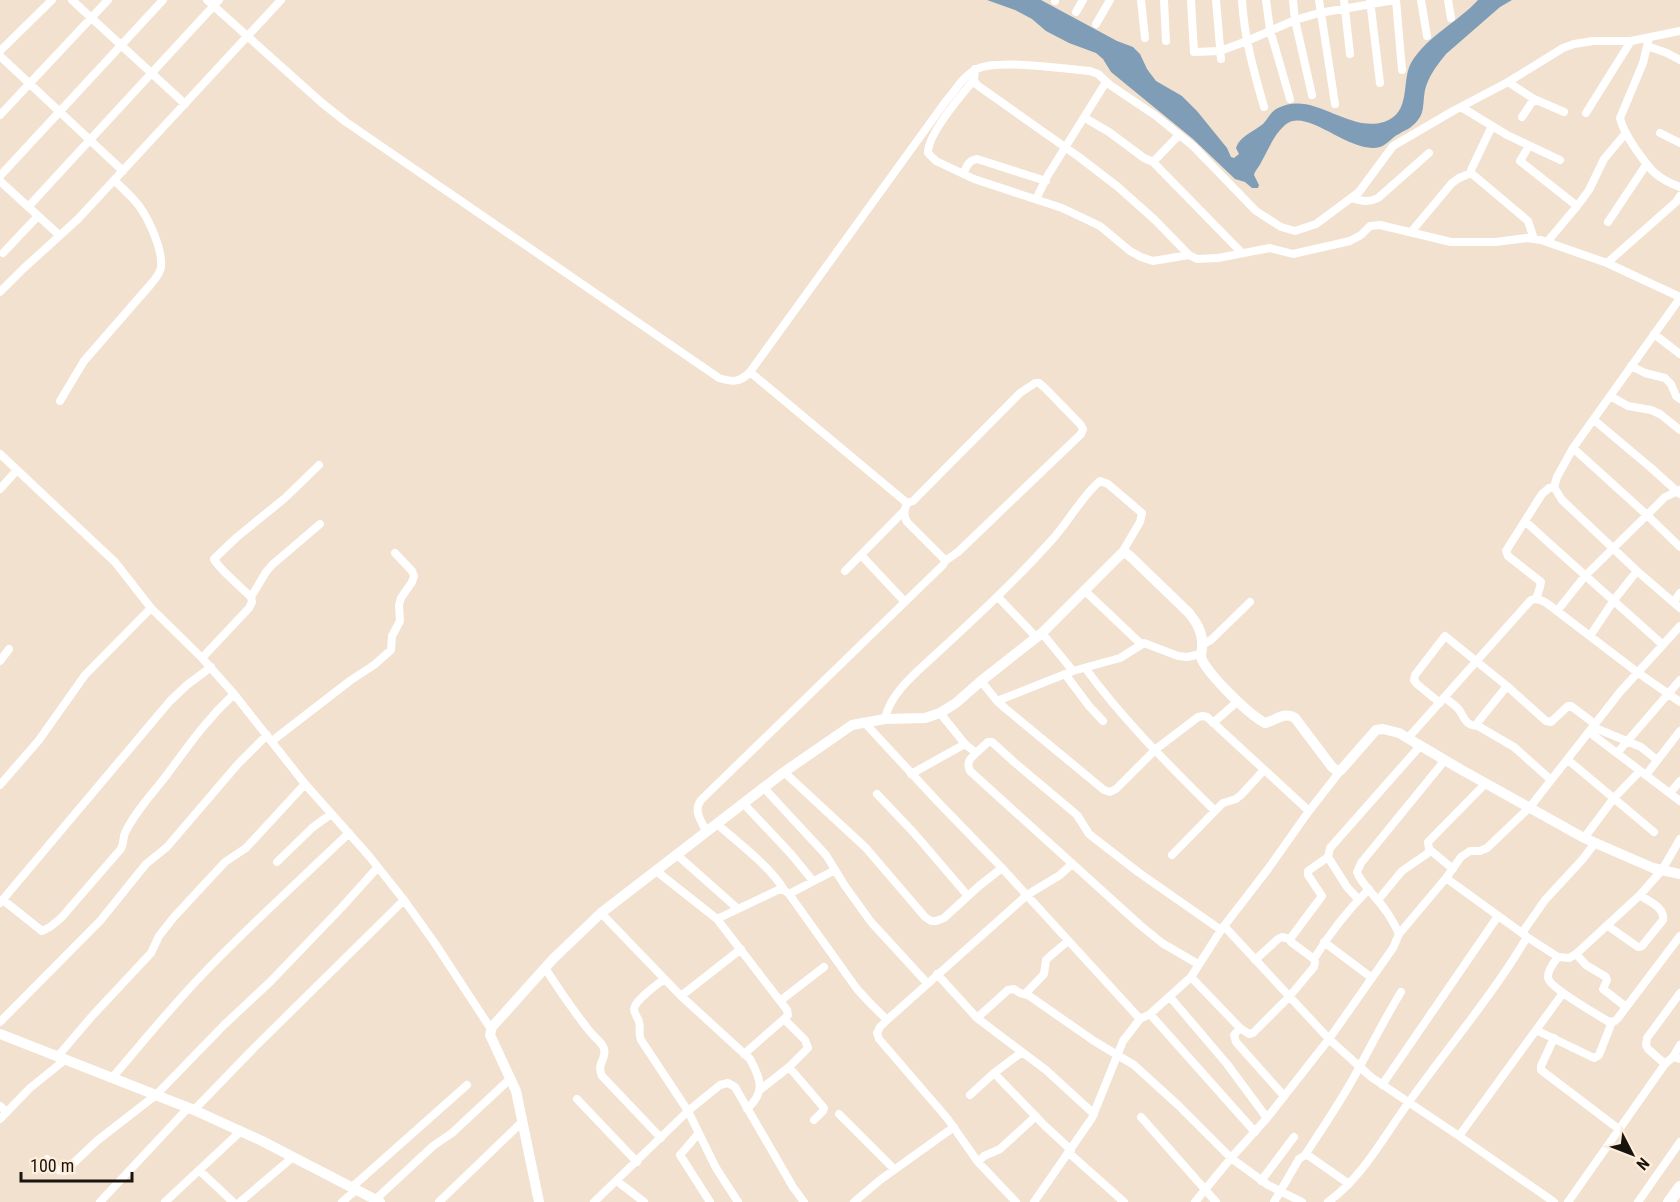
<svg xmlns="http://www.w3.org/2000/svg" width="1680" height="1202" font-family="'Roboto Condensed',sans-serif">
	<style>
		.water { fill: #7f9db6 }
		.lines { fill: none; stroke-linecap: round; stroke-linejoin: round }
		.minor { stroke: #fff; stroke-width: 8 }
		.tertiary { stroke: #fff; stroke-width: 10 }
		.secondary { stroke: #fff; stroke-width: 12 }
	</style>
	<rect width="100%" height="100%" fill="#f1e1ce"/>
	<path class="water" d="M987,0H1041L1117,41L1133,47L1140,54L1147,69L1156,81L1182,96L1197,111L1227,148L1231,157L1234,158L1239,154L1236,148C1240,136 1253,132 1263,124C1268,119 1271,111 1278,108C1314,90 1347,133 1384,122C1412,113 1401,81 1411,63C1427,36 1458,22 1478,0H1512L1500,7L1446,54C1437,65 1428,77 1425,90C1422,107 1426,115 1411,127C1407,130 1403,131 1399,134C1392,137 1387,145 1380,147C1349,155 1307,106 1285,125C1271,137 1266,157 1255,172L1254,175L1259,185L1258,188H1252L1245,182L1235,179L1193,139L1111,72L1103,59L1096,53L1069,43L1046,31L1032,19L1015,10Z"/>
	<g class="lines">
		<path class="minor" d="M72,0L185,104
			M207,0L322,103L346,122L719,378C732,382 740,383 750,372L946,101C955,91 963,76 975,70C993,58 1067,69 1090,71L1098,74L1110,85L1156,116L1193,146L1256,211L1281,227L1295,231L1316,224L1351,198L1359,192L1393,146L1453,111L1508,82L1563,48L1574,44L1593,41H1631L1680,31
			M1141,0L1145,38
			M1164,0L1166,41
			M1191,0L1194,52L1220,51L1247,41L1295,20L1319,13L1395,0
			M1216,0L1221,59
			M1242,0C1244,37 1254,72 1264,107
			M1266,0L1270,30L1290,99
			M1293,0L1295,20L1312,95
			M1319,0L1335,104
			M1344,0L1350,54
			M1370,0L1380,83
			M1396,0L1402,70
			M1421,0L1427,36
			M1448,0L1451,18
			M1055,1V0
			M1076,12L1083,0
			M1096,24L1110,0
			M1649,38L1643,63L1620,118C1623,130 1628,138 1635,148C1649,168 1655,178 1680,187
			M1647,46L1667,53L1680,60
			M0,51L52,0
			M0,56L123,171
			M975,69L974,80L977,85L1079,157L1118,187L1155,220L1189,255L1197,259L1218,258L1270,248L1293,254L1350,241L1361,235L1370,226L1380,225L1451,242H1495L1527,238L1541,240L1607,263L1680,297
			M974,80C962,94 927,135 928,153L936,161L974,179L1062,208L1100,226L1130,251L1141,257L1153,261L1189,255
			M1508,82L1534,99L1564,112
			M1461,107L1507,135L1560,160
			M1586,113L1631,41
			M0,115L108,0
			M1522,117L1534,99
			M1085,118L1109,132L1144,158L1153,162L1179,135
			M1492,126L1471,170V173L1528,221L1534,239
			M1660,133L1680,143
			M1529,146L1520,161L1577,206
			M1153,162L1242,253
			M963,174C966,168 968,160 977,159L1046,181
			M0,176L163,0
			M0,181L59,235
			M1351,198C1362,201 1368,203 1378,198L1429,153
			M1036,199L1048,175L1106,82
			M28,207L219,0
			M1608,222L1646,165
			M1411,232L1452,183L1459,178L1471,173
			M1547,242L1578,205L1589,190L1604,159L1625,134
			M3,253L38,216
			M1607,263L1676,202L1680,196
			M0,292L23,269L78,219L281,0
			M1680,298L1573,448L1557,477L1554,487L1562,500L1637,571L1680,608
			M1654,334L1680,354
			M1631,366L1645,373L1665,378L1671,384L1676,396L1680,399
			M750,372L907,503L913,501L1020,393L1035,383H1039L1045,388L1080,424L1083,429L1081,434L958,552L945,561
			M1610,396L1628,406L1651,410L1660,414L1680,430
			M60,401L84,361L151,284C155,279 160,274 161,267C163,249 147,214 135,201C129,194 121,187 114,180
			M1594,420L1650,467L1680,494
			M1573,448L1647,515L1680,547
			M0,454L115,562L151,608L202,658L234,694L305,784L369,856L404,900L434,942L491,1029
			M0,489L17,470
			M1525,521C1570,563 1617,603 1663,645
			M861,555L905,602
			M845,571L904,511
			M1084,590L1141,644
			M251,597L266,572L272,565L320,524
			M998,597L1037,638
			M1536,599L1540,587L1541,582L1508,556L1506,551L1542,494L1549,488L1554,487
			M1674,602L1680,593
			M1557,611L1637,672L1680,702
			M1042,633L1073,671
			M1590,636L1614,600L1637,571
			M1202,645L1211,640L1250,602
			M202,658L249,608L252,602L251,597C243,589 217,567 214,559L237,537L285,498L319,465
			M0,661L9,649
			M1086,669C1124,721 1169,765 1215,811
			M1065,674L1089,706L1103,721
			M981,681L997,701L1006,709L1104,790L1110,792L1116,789L1156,749L1198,717L1203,716L1207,717L1309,811
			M1507,686L1478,722V726L1514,747L1551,780
			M1445,698C1450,702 1457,706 1460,711C1465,720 1467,726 1478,726
			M997,701L1073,671L1120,658L1144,643L1178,656L1187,657L1201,654
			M1440,703L1417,684L1414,680L1415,675L1445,636L1507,686L1546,721L1551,722L1568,706H1571L1595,724
			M940,713L965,744L976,753C970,759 966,762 970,771L1140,925L1162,943L1198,964
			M885,719C890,693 917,672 935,655C975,618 1014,582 1050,542C1067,524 1082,496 1100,481L1108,484L1142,513L1140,522L1121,554
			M864,722L938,802L1002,868L1140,1019
			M1213,723L1238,701
			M1593,727L1641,747L1657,760
			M1589,732L1680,801
			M1408,738L1531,600C1541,597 1549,605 1557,611L1585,576L1647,515L1665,497L1680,490
			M272,741L351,680L374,665L391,650L392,636L400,621L399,605L401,598L412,582L414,576L412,571L395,553
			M1618,752L1680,680
			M976,753L988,742H992L1014,762L1077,815L1089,834L1138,872L1221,930
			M1568,760L1654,832
			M784,772L866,848L925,917L931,921H936L944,918L979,886L1002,868
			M911,774L965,744
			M1646,775L1680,731
			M0,785L39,740L85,675L151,608
			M763,787L826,855L845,886L871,922L927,983
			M1670,793L1680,781
			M877,794L914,833L968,896
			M743,803L791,854L813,881
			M716,823C737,842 771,867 784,890
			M706,831C701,820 693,811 701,800L943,565L945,561L943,558L907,522C903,514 904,511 907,503
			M1584,838L1614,798L1640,771
			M676,854L738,909
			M1172,855L1215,811L1223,803L1236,799L1241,795L1264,770
			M277,862L312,828L331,814
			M1453,869L1429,849L1428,842L1486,783
			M655,870L717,919L787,1010L788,1015L784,1019L744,1054
			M1446,878L1526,936
			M789,894L835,870
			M1358,899L1347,887L1328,857L1330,848L1421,745
			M3,900L42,931L50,927L61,918L120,850C125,844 122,839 125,833C135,812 152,794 166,776C189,745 205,721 234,694
			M1378,900L1402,871L1431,851
			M0,903L170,701L187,685L211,667
			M601,913L681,996L750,1059C762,1081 765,1092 747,1109
			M717,919L778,890H784L789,894L857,989L868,1001L887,1020
			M1224,926L1329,1039L1371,1077L1459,1136L1554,1202
			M1608,926L1635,945L1638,947L1642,946L1663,920C1665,907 1649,902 1640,895
			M1522,933L1545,900L1582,860L1595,843
			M1399,934L1446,878L1461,857L1470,851H1480L1487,848L1530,807L1620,692L1680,626
			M1324,942L1372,978
			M1576,954L1586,965L1606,977L1607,980L1603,989L1626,1007
			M1558,957C1554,962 1547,971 1548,978C1550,988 1598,1015 1609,1022L1615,1021L1618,1018L1680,936
			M1314,959C1329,934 1348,910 1369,889
			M1255,960L1278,939L1282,937L1290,939
			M545,968C560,991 575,1014 592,1034C596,1039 603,1043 604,1049C607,1059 596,1063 602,1076L661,1138
			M937,974L977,1018L1046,1070L1094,1114
			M1191,977L1240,1028L1249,1034L1253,1033L1289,997L1314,967L1315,962L1314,959L1291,942L1290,939L1322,896L1308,875V871L1328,857
			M664,979C657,985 635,1000 634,1009C634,1014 638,1017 639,1022C641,1028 638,1034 641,1040L688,1111L716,1168L738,1202
			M1025,994L1044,974L1046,960L1049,957L1068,941
			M681,996L741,949
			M1170,997L1227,1064L1267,1118
			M780,1001L824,967
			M1150,1014L1255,1132
			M977,1018L1008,990L1014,989L1020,993L1028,995L1094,1041L1134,1065L1178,1105L1231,1158L1268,1185L1302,1202
			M0,1022L100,921L146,864L167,847L238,764L267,735
			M1240,1028L1234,1035L1236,1042L1284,1096
			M1536,1030L1594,1058L1599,1055L1612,1022
			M1554,1038L1541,1066V1070L1620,1130
			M58,1056L93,1015L151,953L159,936L174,917L225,862L246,848L305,784
			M1673,1057L1680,1045
			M1665,1064L1648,1049L1646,1045L1647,1038L1680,993
			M789,1067L824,1108L823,1111L814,1120
			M994,1073L1044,1125L1071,1150
			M112,1078C142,1043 171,1007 203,974C250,925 300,880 349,833
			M1382,1085L1498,916
			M761,1089L789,1067L808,1048L805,1040L784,1019
			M970,1095L994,1073L1022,1052
			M577,1099L637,1162
			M0,1106L7,1112
			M194,1110L254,1048L404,900
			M839,1114L894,1169
			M1141,1117L1216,1202
			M0,1119L30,1088L66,1059
			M698,1134L680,1155L710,1202
			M1459,1136L1563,993
			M1069,1153L1124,1202
			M1305,1155C1322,1129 1339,1104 1354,1077C1370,1048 1384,1020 1401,992
			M47,1159L58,1170L65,1171L98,1140L156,1095L224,1025L271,981L342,907L378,867
			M978,1162L984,1156L1000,1149L1036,1116
			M199,1170L233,1202
			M617,1181L644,1202
			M1261,1181L1294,1137
			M351,1188L467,1085
			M375,1200L433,1146L452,1133L511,1078
			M100,1202L188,1108
			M165,1202L241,1131
			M240,1202L293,1157
			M342,1202L356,1190
			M439,1202L522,1122
			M594,1202L688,1111L720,1085L728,1083L735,1087L793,1187L804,1202
			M854,1202L880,1180L954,1127
			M1016,1202L978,1162L947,1118L879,1039L877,1033L880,1027L887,1020L1027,895L1060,875L1072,864
			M1034,1202L1092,1118L1123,1041L1140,1019L1150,1014L1191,977L1221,930L1268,869L1309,811L1341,770
			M1195,1202L1231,1158L1267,1118L1329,1039L1393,948L1399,934C1393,920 1384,907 1374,896C1368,888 1360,881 1357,872L1361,863L1445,760
			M1274,1202L1299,1159L1305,1155L1309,1156L1349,1184
			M1328,1202C1363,1177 1384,1136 1409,1102C1448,1047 1493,995 1527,937L1558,957L1569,958L1576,954L1640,895L1662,870L1680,839
			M1568,1202L1665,1064L1673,1057L1680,1059
			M1638,1202L1680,1142"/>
		<path class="tertiary" d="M0,1034L194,1110L262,1141L380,1202
			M539,1202L516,1091L490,1035L492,1027L553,959L601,913L784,772L852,725L885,719L925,718L940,713L956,703L981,681L1042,633L1121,554L1126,553L1131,557L1189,613C1197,623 1203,633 1202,646C1202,652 1200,655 1202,660C1211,677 1248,714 1265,723C1275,721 1284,711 1295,718L1332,767L1336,770H1341L1376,730L1383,729L1399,733L1460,769L1584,838L1653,868L1680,874"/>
		<path class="secondary" d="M1669,1202L1680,1187"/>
	</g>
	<g transform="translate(1632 1154) rotate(132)" stroke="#ffeedb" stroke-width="4.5" paint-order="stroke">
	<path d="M0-4.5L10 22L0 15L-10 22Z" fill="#19140d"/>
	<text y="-9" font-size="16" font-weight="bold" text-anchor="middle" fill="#19140d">N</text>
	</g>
	<path d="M21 1172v9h111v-9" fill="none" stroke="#19140d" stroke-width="3"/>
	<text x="30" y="1172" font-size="18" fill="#19140d" stroke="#ffeedb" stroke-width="4.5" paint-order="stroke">100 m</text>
</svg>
